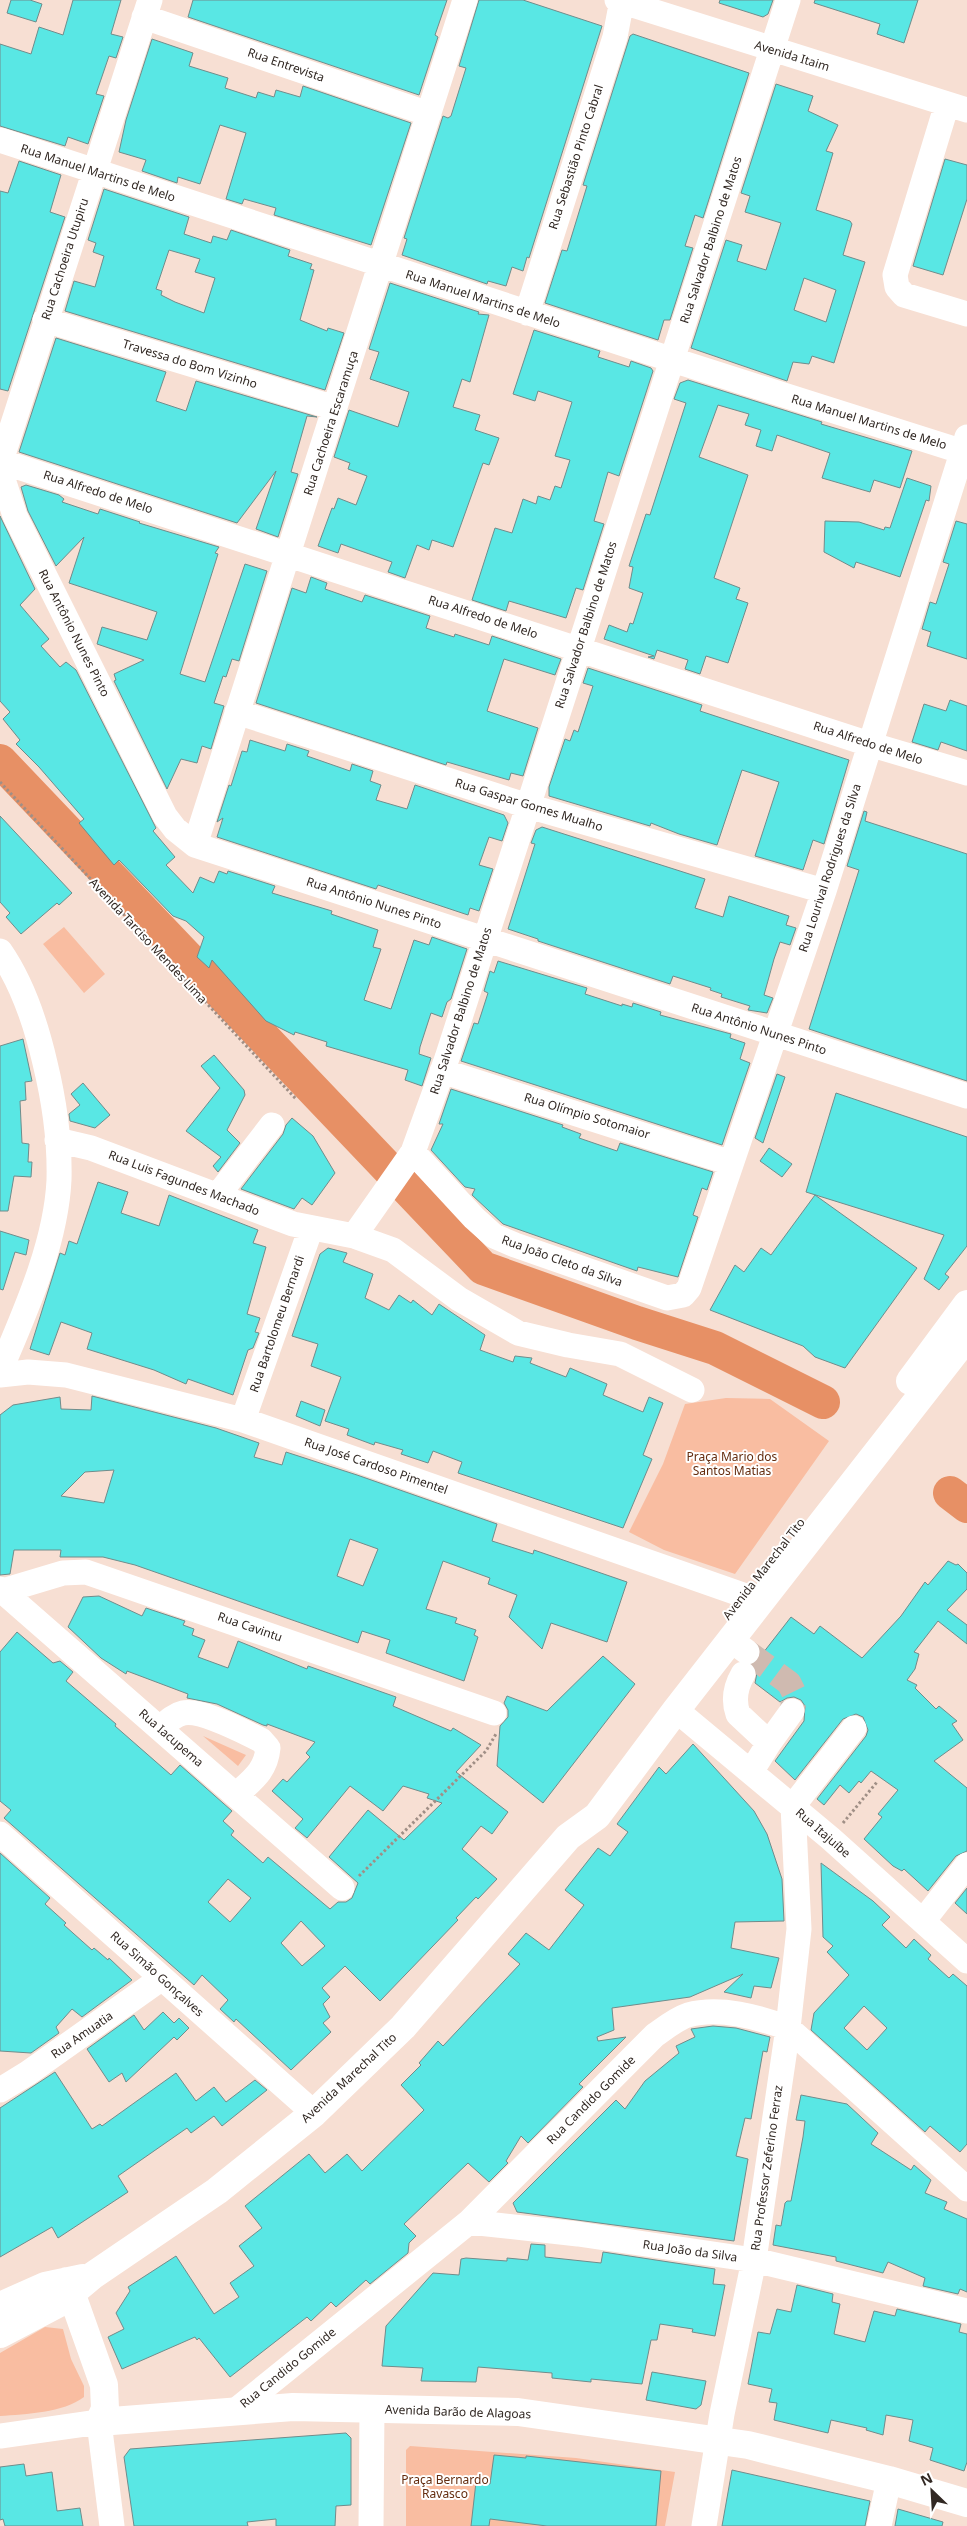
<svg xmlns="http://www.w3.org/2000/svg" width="967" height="2526" font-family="'Noto Sans',sans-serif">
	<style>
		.green { fill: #f9bda1 }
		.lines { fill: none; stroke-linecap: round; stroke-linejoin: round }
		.river { stroke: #e79065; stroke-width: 34 }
		.building { fill: #59e7e4; stroke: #708c8b; fill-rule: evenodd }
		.minor-tunnel { stroke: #cfbab0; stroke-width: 25; stroke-dasharray: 25 12; stroke-linecap: butt }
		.path { stroke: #a08f86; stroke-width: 3; stroke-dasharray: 2.5 2.5; stroke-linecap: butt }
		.minor { stroke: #fff; stroke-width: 25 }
		.major { stroke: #fff; stroke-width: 28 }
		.labels { text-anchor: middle; stroke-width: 4; stroke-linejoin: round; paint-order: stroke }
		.street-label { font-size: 12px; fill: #312823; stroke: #fff }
		.park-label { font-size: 12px; fill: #652d0f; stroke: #fff }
	</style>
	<rect width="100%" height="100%" fill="#f7dfd3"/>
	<path class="green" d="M64,927L105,974L84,993L43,944Z
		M726,1398L770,1399L829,1441L735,1574L664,1550L629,1532L663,1464L685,1404Z
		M203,1736L246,1755L238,1766Z
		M45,2327L63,2329L71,2359L84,2386V2397C63,2413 26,2414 0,2416V2353Z
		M410,2446L576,2458L675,2472L665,2526H406V2450Z"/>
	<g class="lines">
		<path class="river" d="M0,761L483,1268L637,1323L715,1348L823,1402
			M950,1493L967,1506"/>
	</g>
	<path class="building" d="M11,0H30L42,4L36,22L7,13Z
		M73,0H121L111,34L123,37L116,58L109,56L96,94L104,96L88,144L68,137L65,146L0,126V44L31,54L39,27L63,35Z
		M193,0H447L435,35L438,37L419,95L188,17Z
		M479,0H523L602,26L529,258L527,257L523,271L512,267L506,286L488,281L487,284L402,255L407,239L404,238L443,116L448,118L451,116L466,68L459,66Z
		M720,0H773L768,14L763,17L719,3Z
		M815,0H918L904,43L877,34L880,24L814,3Z
		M633,34L749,73L703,218L695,215L685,246L693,248L670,320H664L658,340L545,303L562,250L567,251L587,186L583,185L630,36Z
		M152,39L193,53L189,66L228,78L225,88L256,98L258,92L274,97L276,90L300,97L303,86L411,123L371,245L274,215L276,208L244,199L242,204L226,199L246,133L220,125L200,184L178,177L177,183L142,171L146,160L119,152L126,120Z
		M776,84L813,96L808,111L838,125L826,151L833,153L816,210L850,221L852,224L843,255L865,262L834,363L812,356L809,364L793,362L787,381L691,348L726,240L742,245L737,261L766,270L781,223L745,212L750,196L741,193ZM804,278L836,290L826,322L794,310Z
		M945,159L967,165V199L943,275L913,266Z
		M19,161L61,175L50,212L65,217L8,391L0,389V191L8,193Z
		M104,189L189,217L184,234L211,243L213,236L227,240L231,230L290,250L288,256L312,264L310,269L314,270L300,320L327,331L328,328L344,333L325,390L65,311L74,281L95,287L104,256L93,252L96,243L88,240ZM169,250L200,259L195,272L215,278L204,313L175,302L161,295L162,291L156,289Z
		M390,283L479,312L478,314L489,315L470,382L462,379L453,407L480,415L475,430L499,438L489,465L483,463L453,547L432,540L429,550L417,545L405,578L388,572L392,562L341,544L338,553L318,546L332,508L334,509L338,498L356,505L367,476L348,469L350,463L334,457L349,410L398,427L409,392L370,379L379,352L369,349Z
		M534,330L600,351L598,357L629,367L631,361L651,368L653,371L619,476L608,472L594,521L604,524L583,590L576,588L566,618L509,601L506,611L472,600L495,528L512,533L523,499L536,504L538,496L550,500L555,486L561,488L570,460L555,456L572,402L538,391L535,401L513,394Z
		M56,338L166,372L156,401L186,411L196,381L317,417L307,416L291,472L298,474L278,537L256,529L276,471L237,523L19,452Z
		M688,380L822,422L821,424L912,451L900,488L874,480L870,492L822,478L830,453L777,435L772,451L756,446L761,430L745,425L749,414L718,405L699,457L748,475L714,578L740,588L736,599L748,603L728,663L706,656L700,674L685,669L688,660L657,650L654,659L648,657L654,656L604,639L609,625L627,632L630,623L633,624L643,593L629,588L633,567L629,566L646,514L650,515L686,403L674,399L680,383Z
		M907,478L931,486L929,501L926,500L900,577L856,562L854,568L824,552L825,521L859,522L884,530L885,527L890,528Z
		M26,485L59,495L64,499L62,502L98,514L100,509L140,522L139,523L219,547L215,553L218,554L180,674L205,682L245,564L267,571L239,661L232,659L226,677L223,676L214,703L224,706L211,749L202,746L197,763L181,759L167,789L114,681L116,680L114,674L144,660L97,644L102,627L147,640L157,612L69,583L84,537L56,566L28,511L21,487Z
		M0,516L35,589L20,605L49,639L41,646L60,667L66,662L76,670L156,828L153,831L175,857L166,865L193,893L200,877L214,883L219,871L227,874L228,871L275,886L272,893L332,911L331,914L378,930L373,947L381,949L364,1000L391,1009L414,940L429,945L432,937L467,949L451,999L447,1002L442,1017L431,1013L420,1047L419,1054L431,1058L422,1086L405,1080L408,1070L326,1046L327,1042L295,1032L294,1035L266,1021L212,960L209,968L197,957L204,937L186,921L173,916L119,860L114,865L79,823L84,819L39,767L16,744L20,740L3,719L10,712L0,701Z
		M956,521L967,524V659L927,646L931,632L922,629L930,602L936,604L949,564L943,562Z
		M311,577L327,583L325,589L362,602L365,595L430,616L426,628L454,637L455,634L489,645L492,636L561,659L555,675L504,659L487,711L538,728L523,776L511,773L509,780L447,762L446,765L256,703L292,588L306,593Z
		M588,668L702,705L700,711L849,760L824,844L813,840L803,870L755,856L779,782L742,770L717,845L679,834L651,823L650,826L549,796V787L565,739L570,741L574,730L578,732L593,686L583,683Z
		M950,700L967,706V751L941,742L938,750L912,742L924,704L946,711Z
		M250,740L285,751L287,744L309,751L307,756L350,771L352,764L373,771L370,781L381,785L376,800L407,809L415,785L504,815L508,823L502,841L489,837L479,865L493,869L479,911L470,908L468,915L378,885L376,889L217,837L223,818L217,822L229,785L231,786L242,751L247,752Z
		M864,811L867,812L865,821L967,854V1081L809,1029L859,870L847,866Z
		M0,816L72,893L59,905L57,903L21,934L6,917L10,913L0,902Z
		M542,827L705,879L695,908L723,917L729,896L789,916L786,925L796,928L790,945L780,942L774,959L764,995L773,998L767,1013L748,1010L750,1006L721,997L722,994L710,990L711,988L673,976L670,984L538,941V939L508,929L535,844L531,843L536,830Z
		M498,961L587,988L585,994L622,1006V1004L632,1007L633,1003L661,1012L660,1015L731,1034L730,1038L745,1043L740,1059L750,1063L722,1145L461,1061L474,1023L478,1024L488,993L484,991L490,971L494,973Z
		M23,1039L32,1081L25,1082L26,1100L20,1101L22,1143L29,1144L28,1162H32L31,1177L14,1176L8,1211H0V1046Z
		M214,1055L244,1090L245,1095L227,1130L240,1143L218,1172L213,1166L221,1157L186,1131L220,1088L201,1066Z
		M777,1074L785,1077L763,1143L755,1138Z
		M83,1083L110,1115L95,1128L70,1121L69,1114L80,1105L71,1094Z
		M451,1089L563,1125L562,1127L581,1134L579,1138L617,1151L620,1143L713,1172L707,1190L702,1188L693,1215L698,1217L678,1277L638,1267L637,1271L503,1224L472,1195L475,1189L465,1187L431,1150L443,1124H439Z
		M836,1093L967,1137V1246L945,1274L949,1277L939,1290L924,1279L944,1235L806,1192Z
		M292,1118L313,1136L335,1173L312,1205L302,1198L294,1209L241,1189L283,1134L286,1125Z
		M769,1148L792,1164L782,1177L760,1161Z
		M98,1182L128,1192L121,1213L159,1226L169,1195L258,1230L253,1243L266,1247L247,1314L260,1318L255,1332L259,1333L253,1348L248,1350L233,1395L188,1379L186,1384L154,1370L87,1349L92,1333L61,1322L49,1355L30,1349L60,1253L65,1255L69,1241L77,1244Z
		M815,1195L917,1268L845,1368L815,1357L803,1346L710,1310L735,1265L744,1272L761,1248L771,1255Z
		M0,1231L29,1240L26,1255L15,1252L3,1290L0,1289Z
		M328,1248L347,1253L343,1262L373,1274L365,1298L389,1310L399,1295L411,1303L413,1300L432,1315L439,1304L485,1335L480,1350L513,1362L515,1356L532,1358L530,1363L566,1377L570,1368L607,1384L603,1395L643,1412L649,1397L663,1403L643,1455L652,1459L623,1528L458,1473L462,1462L433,1451L428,1463L401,1454L403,1450L375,1442L374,1445L347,1435L349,1429L325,1421L341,1377L311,1366L318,1344L292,1336L320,1254Z
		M92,1396L216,1428L259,1443L254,1457L282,1465L286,1452L357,1475L497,1524L492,1541L533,1554L534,1550L627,1582L607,1642L551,1623L542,1649L509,1617L517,1595L488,1584L490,1578L443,1561L426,1609L457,1618L455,1623L476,1630L474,1635L478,1637L464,1681L386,1653L390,1640L362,1631L358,1643L135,1565L103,1557H60L61,1550H14L10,1574L0,1575V1415L13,1405L60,1397L61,1409L91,1410ZM114,1470L104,1503L61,1496L85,1472ZM350,1539L378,1549L363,1586L337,1576Z
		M301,1401L325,1410L320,1426L296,1416Z
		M948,1561L956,1565L958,1564L967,1573V1589L947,1610L967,1625V1644L938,1621L914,1652L919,1654L915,1669L907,1680L917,1685L915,1688L936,1709L939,1706L957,1721L952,1724L963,1740L934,1761L967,1788V1851L956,1856L928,1891L904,1869L902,1871L893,1866L864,1839L882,1817L878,1814L898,1790L871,1771L861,1783L859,1781L849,1793L840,1785L824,1805L817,1799L866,1736L868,1730L863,1717L856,1714L843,1719L795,1780L775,1761L804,1721L805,1706L801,1700L794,1697L787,1698L780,1702L755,1683L757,1673L753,1665L759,1660L761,1651L763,1653L791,1617L814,1634L820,1626L862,1658L901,1616L925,1582L928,1585Z
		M99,1596L142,1616L146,1608L185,1621L183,1625L194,1629L192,1635L205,1640L198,1657L228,1668L238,1641L307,1669L308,1666L396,1697L393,1706L451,1731L453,1728L481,1745L456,1772L508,1812L492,1834L481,1826L462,1849L497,1879L478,1899L476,1897L456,1918L458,1920L380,2001L345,1966L322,1988L330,1997L323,2004L330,2017L323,2023L331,2032L291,2070L236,2019L234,2022L220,2009L228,2000L202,1975L194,1985L4,1818L11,1810L0,1801V1652L17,1632L53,1663L60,1661L73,1672L66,1681L116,1724L115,1726L171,1775L180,1765L232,1811L223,1821L234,1831L231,1835L263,1863L268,1857L330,1909L338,1902H346L352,1898L358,1883L329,1857L368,1810L404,1840L442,1803L427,1798L429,1794L403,1786L383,1811L350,1786L307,1838L295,1828L303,1819L272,1791L283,1779L287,1782L310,1757L306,1753L315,1742L267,1724V1726L263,1725L217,1704L187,1698L188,1694L127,1671L126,1674L101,1658L68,1627L83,1597ZM228,1879L251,1898L230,1922L208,1902ZM301,1921L325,1946L302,1966L281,1943Z
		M603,1656L635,1684L543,1803L497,1766L500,1726L508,1717V1710L504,1703L507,1696L547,1711Z
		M693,1744L754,1811L767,1834L782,1879L784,1921L735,1922L731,1948L779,1958L771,1988L754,1986L751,1998L724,1992L743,1974L690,1997L612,2008L614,2030L597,2037L598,2041L626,2037L579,2084L583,2087L528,2143L521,2136L506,2161L508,2163L489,2182L468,2163L404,2224L416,2236L409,2243L408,2253L370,2284L366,2280L336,2307L331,2302L311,2321L307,2317L230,2377L199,2338L197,2340L195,2337L122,2369L108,2337L124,2329L116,2313L130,2291L128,2287L176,2256L214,2314L239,2297L230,2283L254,2266L239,2246L262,2228L245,2206L309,2154L325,2173L347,2154L362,2171L424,2110L401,2085L421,2065L419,2063L438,2041L443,2046L520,1964L508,1954L526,1933L549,1950L584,1905L565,1890L598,1848L610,1856L628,1832L617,1824L659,1767L666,1774Z
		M0,1853L50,1898L45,1904L66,1923L64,1925L92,1950L94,1948L108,1960L109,1958L132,1980L82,2017L72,2009L56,2027L59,2033L31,2053L0,2051Z
		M821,1863L873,1901L890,1917L882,1925L906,1948L914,1939L931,1955L928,1959L949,1978L953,1974L967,1986V2144L960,2152L930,2126L925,2132L811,2030L814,2013L849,1975L827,1952L833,1946L823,1937ZM864,2006L887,2028L867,2050L844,2028Z
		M967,1888V1914L955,1903Z
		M163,2012L174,2023L179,2018L189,2028L177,2040L174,2037L126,2082L122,2073L109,2082L87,2049L134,2015L144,2030Z
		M713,2026L736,2028L770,2037L767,2052L763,2051L751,2119L745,2118L736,2156L748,2159L734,2241L517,2212L513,2203L616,2100L625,2109L645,2081L679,2053L676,2046L695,2037L691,2029Z
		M55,2072L92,2129L100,2124L102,2126L176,2073L196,2101L214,2087L226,2102L255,2080L267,2090L222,2126L214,2116L191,2133L187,2128L118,2176L128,2192L58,2238L52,2227L0,2257V2108Z
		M801,2095L847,2104L878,2133L871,2144L911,2170L914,2165L931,2180L925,2193L947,2202L944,2209L967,2219V2292L960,2289L958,2294L923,2286L925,2278L888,2262L883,2273L836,2261V2257L773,2245L776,2225L781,2226L785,2203L787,2201H791L803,2137L805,2121L796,2120Z
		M531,2244L545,2245V2257L601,2263L603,2252L715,2269L713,2284L725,2285L715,2336L692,2332L693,2329L660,2324L657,2340H651L642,2384L591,2379V2382L552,2378V2373L478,2367L476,2382L421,2381L423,2368L382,2366L386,2326L433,2273L459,2275L461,2259L466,2258L507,2261V2258L528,2260Z
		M797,2285L833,2294L832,2302L840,2304L834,2334L865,2342L874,2311L895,2316L897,2309L961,2324L959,2332L967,2334V2462L964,2471L930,2460L933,2448L909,2441L913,2420L886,2415L883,2435L866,2430L867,2428L831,2420L828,2433L774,2420L777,2403L769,2402L772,2389L748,2384L758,2332L770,2334L777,2309L791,2312Z
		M652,2372L706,2381L701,2405L696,2409L646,2400Z
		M346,2433L351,2438V2505L336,2506L335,2526H276V2519L247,2522L248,2526H134L124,2457L130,2449Z
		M494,2455L526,2458V2456L661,2471L656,2526H547L490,2519L489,2526H471L476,2482L490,2484Z
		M24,2464L26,2476L52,2472L57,2511L80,2508L83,2526H5L3,2519L0,2520V2467Z
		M732,2470L870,2501L865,2526H722Z
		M898,2509L943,2522L942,2526H895Z"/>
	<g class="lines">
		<path class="minor-tunnel" d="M747,1652L789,1683L795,1695L792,1711"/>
		<path class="path" d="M0,782L296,1099
			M843,1823L877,1782
			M359,1876L486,1751L496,1734"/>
		<path class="minor" d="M150,0L1,461V473L15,516L165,816L175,829L195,845L967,1096
			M617,0L967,110
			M144,17L429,114
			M947,104L895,275L897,287L904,295L967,314
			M0,140L673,360L967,453
			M527,313L615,37L622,0
			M45,320L335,408
			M0,461L869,744L967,773
			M237,712L528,806L824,891
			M195,845L465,0
			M0,951C23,984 36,1024 45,1063C54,1100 60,1141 59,1180C56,1244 25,1312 0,1371
			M442,1071L731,1163
			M57,1140L91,1148L293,1224L354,1236L393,1250L459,1299L518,1333L568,1345L620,1354L692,1390
			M413,1152L474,1218L494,1236L515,1245L667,1298L683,1295L689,1288L824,891L967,437
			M218,1195L272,1125
			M354,1236L413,1152L447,1058L788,0
			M0,1375L28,1372L66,1375L243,1420L743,1595
			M243,1420L311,1228
			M0,1589L342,1888
			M3,1591L63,1573L86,1572L494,1713
			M731,1640L747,1652
			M743,1674C736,1686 733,1700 738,1714L769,1743L751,1772
			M676,1710L830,1838L967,1961
			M160,1728C167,1722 174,1715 183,1713C202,1709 244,1732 261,1740L268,1748C266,1771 252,1780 236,1795
			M769,1743L792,1711
			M793,1806L854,1728
			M0,1834L314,2113
			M923,1921L967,1865
			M0,2090L28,2073L162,1978
			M469,2222L578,2234L754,2260L967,2311
			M235,2411L469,2222L655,2035C665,2028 676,2019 688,2015C720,2006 758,2017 788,2028L967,2189
			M0,2436L99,2422L112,2526
			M371,2526L372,2409
			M704,2526L722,2414L754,2260L788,2028L799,1929L793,1806
			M879,2526L889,2480"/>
		<path class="major" d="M910,1381L967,1304
			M67,2281L104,2385L105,2409L99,2422L293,2407L518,2412L748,2445L889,2480L967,2503
			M0,2306L45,2286L83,2278
			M0,2334L61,2302L92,2276L217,2191L314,2113L403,2027L568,1837L597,1816L676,1710L967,1337"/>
	</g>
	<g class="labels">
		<g class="street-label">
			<text transform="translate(792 56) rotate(17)" y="4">Avenida Itaim</text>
			<text transform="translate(286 65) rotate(19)" y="4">Rua Entrevista</text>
			<text transform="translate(576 157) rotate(-72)" y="4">Rua Sebastião Pinto Cabral</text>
			<text transform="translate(98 173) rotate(18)" y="4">Rua Manuel Martins de Melo</text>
			<text transform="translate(711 240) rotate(-72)" y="4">Rua Salvador Balbino de Matos</text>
			<text transform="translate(65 259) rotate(-72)" y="4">Rua Cachoeira Utupiru</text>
			<text transform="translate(483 299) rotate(18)" y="4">Rua Manuel Martins de Melo</text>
			<text transform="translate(190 364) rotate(17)" y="4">Travessa do Bom Vizinho</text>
			<text transform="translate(869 422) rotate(17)" y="4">Rua Manuel Martins de Melo</text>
			<text transform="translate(331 423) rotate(-72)" y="4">Rua Cachoeira Escaramuça</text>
			<text transform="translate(98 492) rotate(18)" y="4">Rua Alfredo de Melo</text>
			<text transform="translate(483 617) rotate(18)" y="4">Rua Alfredo de Melo</text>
			<text transform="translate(586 625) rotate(-72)" y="4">Rua Salvador Balbino de Matos</text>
			<text transform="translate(74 633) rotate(63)" y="4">Rua Antônio Nunes Pinto</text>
			<text transform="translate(868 743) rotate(18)" y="4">Rua Alfredo de Melo</text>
			<text transform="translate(529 805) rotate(17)" y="4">Rua Gaspar Gomes Mualho</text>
			<text transform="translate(830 868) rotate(-72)" y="4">Rua Lourival Rodrigues da Silva</text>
			<text transform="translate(374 903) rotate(18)" y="4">Rua Antônio Nunes Pinto</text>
			<text transform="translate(148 941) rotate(47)" y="4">Avenida Tarciso Mendes Lima</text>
			<text transform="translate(461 1011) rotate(-72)" y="4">Rua Salvador Balbino de Matos</text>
			<text transform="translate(759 1029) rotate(18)" y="4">Rua Antônio Nunes Pinto</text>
			<text transform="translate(587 1116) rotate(17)" y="4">Rua Olímpio Sotomaior</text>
			<text transform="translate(184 1183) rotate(21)" y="4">Rua Luis Fagundes Machado</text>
			<text transform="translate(562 1261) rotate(20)" y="4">Rua João Cleto da Silva</text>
			<text transform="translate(277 1324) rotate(-71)" y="4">Rua Bartolomeu Bernardi</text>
			<text transform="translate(376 1466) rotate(19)" y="4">Rua José Cardoso Pimentel</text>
			<text transform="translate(764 1569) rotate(-52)" y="4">Avenida Marechal Tito</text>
			<text transform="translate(250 1627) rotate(19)" y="4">Rua Cavintu</text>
			<text transform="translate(171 1738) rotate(41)" y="4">Rua Iacupema</text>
			<text transform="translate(823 1833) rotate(41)" y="4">Rua Itajuíbe</text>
			<text transform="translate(157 1974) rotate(42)" y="4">Rua Simão Gonçalves</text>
			<text transform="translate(82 2035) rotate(-35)" y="4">Rua Amuatia</text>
			<text transform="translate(349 2078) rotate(-43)" y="4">Avenida Marechal Tito</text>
			<text transform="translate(591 2100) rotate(-45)" y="4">Rua Candido Gomide</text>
			<text transform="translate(767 2168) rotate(-82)" y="4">Rua Professor Zeferino Ferraz</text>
			<text transform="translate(690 2251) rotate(8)" y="4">Rua João da Silva</text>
			<text transform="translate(288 2368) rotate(-39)" y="4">Rua Candido Gomide</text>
			<text transform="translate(458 2412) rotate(2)" y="4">Avenida Barão de Alagoas</text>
		</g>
		<g class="park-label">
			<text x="732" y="1461">Praça Mario dos<tspan x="732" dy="14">Santos Matias</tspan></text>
			<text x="445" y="2484">Praça Bernardo<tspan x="445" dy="14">Ravasco</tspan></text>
		</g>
	</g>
	<g transform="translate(932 2491) rotate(335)" stroke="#ffffff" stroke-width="4" paint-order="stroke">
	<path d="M0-4L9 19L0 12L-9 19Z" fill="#312823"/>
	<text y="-8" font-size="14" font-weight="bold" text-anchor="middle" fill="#312823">N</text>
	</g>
</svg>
